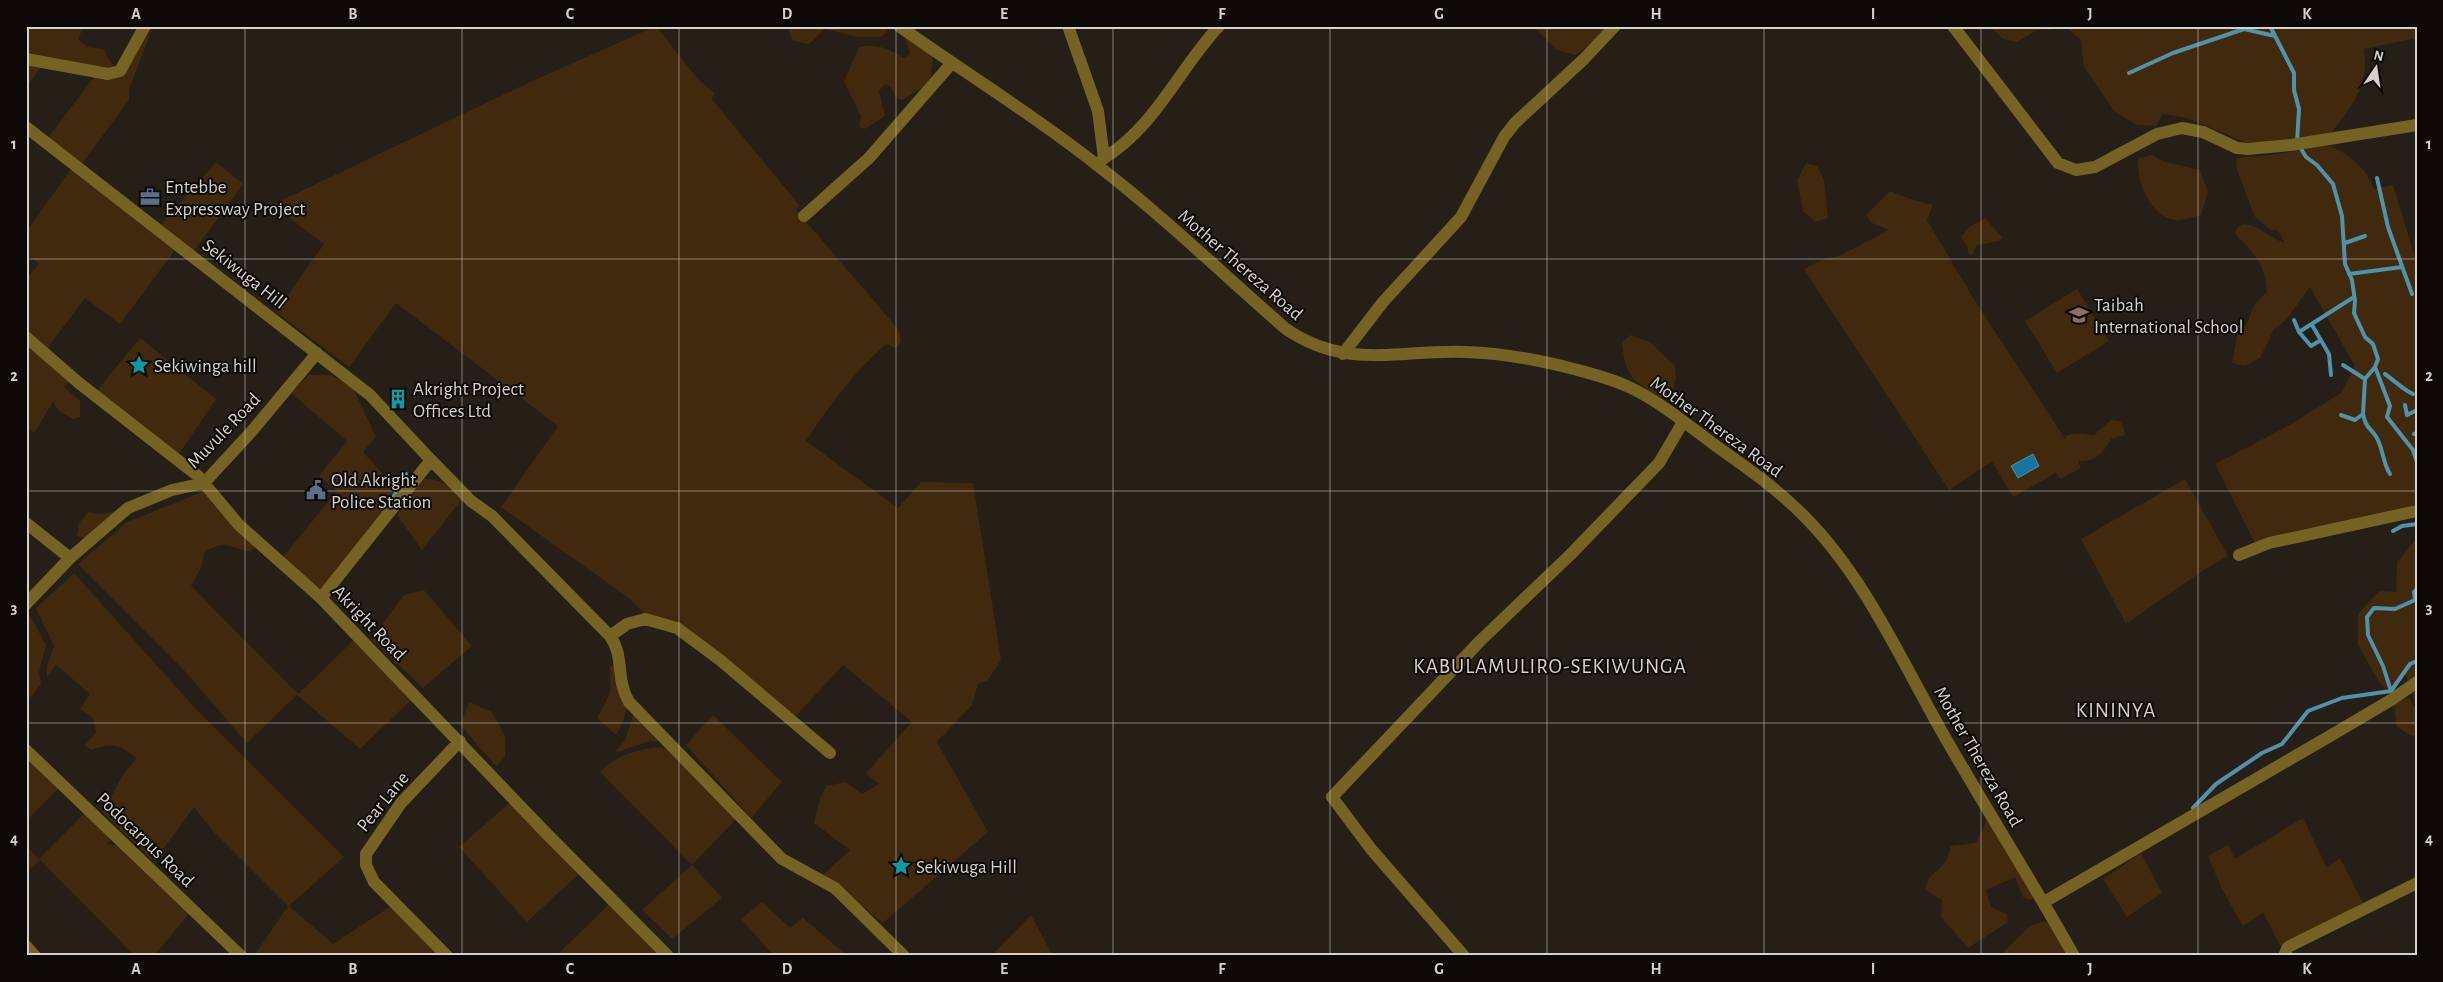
<svg xmlns="http://www.w3.org/2000/svg" width="2443" height="982" font-family="'Alegreya Sans',sans-serif">
	<style>
		.green { fill: #40290c }
		.water { fill: #17769d; stroke: #5091ab }
		.lines { fill: none; stroke-linecap: round; stroke-linejoin: round }
		.stream { stroke: #5091ab; stroke-width: 4 }
		.minor { stroke: #756324; stroke-width: 12 }
		.grid { fill: none; stroke: #d5d1cc; stroke-width: 1; stroke-opacity: 0.55 }
		.labels { text-anchor: middle; stroke-width: 4; stroke-linejoin: round; paint-order: stroke }
		.poi-label { font-size: 19px; fill: #d5d1cc; stroke: #0c0906; text-anchor: start }
		.street-label { font-size: 19px; fill: #d5d1cc; stroke: #0c0906 }
		.quarter-label { font-size: 21px; letter-spacing: 1px; fill: #d5d1cc; stroke: #0c0906 }
		.neatline { fill: none; stroke: #d5d1cc; stroke-width: 2 }
		.grid-label { font-size: 16px; text-anchor: middle; font-weight: bold; fill: #d5d1cc }
	</style>
	<rect width="100%" height="100%" fill="#251f18"/>
	<path class="green" d="M26,26H84L78,39L87,47L103,49L116,71L126,72L153,26L129,90V100L81,165L47,139L97,73L41,67L26,87Z
		M656,26L697,78L715,94L711,98L800,206L796,210L899,330L901,342L896,348L886,344C855,371 828,407 806,441L898,508L921,482L973,483L1001,660L988,680L978,684L972,705L937,742L988,832L883,923L823,875L850,850L814,823L820,798L826,786L846,782L862,794L879,784L866,773L912,722L843,665L795,717L678,622L647,615L626,596L501,507L558,426L396,303L349,367L276,312L324,244L272,205L530,82Z
		M787,26H883L887,31L881,37H857L825,29L809,44L793,41Z
		M1533,26H1607L1591,44L1575,55L1557,50Z
		M1990,26H2052L2051,30L2039,29L2017,42L2003,39Z
		M2064,26H2417V38L2364,49C2370,84 2351,108 2330,134L2289,141L2249,144L2187,118L2162,114L2156,126L2137,125L2115,112L2084,67L2081,40Z
		M904,34L929,48L933,59L930,83L902,100L896,98L891,87L885,84L879,91L885,116L865,129L859,127L861,117L844,81L859,47C877,43 889,49 904,58L910,54Z
		M2328,145C2348,153 2367,168 2374,189L2393,185L2417,264V506L2285,533L2255,543L2215,464L2288,426L2341,393L2355,366L2310,287L2286,320L2274,329L2260,358L2245,366L2232,363L2237,336L2248,322L2253,307L2267,291C2266,265 2253,252 2235,234C2241,209 2271,240 2285,243L2277,229L2272,231L2255,217L2236,167L2237,158L2279,154Z
		M2153,155L2165,162L2200,170L2208,192L2201,215C2193,217 2182,221 2174,220C2151,217 2134,179 2139,158Z
		M216,162L243,184L194,251L160,226Z
		M1806,163L1817,166L1824,180L1828,218L1815,222L1803,211L1797,180Z
		M71,169L175,250L120,324L85,298L46,350L26,332V279L39,264L26,254V232Z
		M1890,191L1904,197L1933,205L1927,220L1972,296L2065,439L2066,436L2075,433L2094,435L2111,420L2120,421L2124,428L2125,435L2111,439C2104,452 2095,463 2078,461L2081,468L2060,479L2056,473L2013,497L1992,461L1949,490L1804,269L1825,258L1839,256L1889,230L1872,223L1866,215Z
		M1985,218L2002,237L2000,241L1977,245L1972,255L1968,253V247L1961,237L1969,227Z
		M2077,289L2109,341L2057,373L2025,321Z
		M1630,335L1650,342L1675,366L1676,378L1671,396L1663,400C1634,381 1625,379 1622,342Z
		M140,338L216,399L179,454L96,392Z
		M26,339L70,381L64,387L80,401V417L73,419L59,411L53,402L34,433L26,427Z
		M309,375H331L352,386L376,437L363,452L389,481L401,473L398,495L321,589L282,558L337,491L319,476L347,441L291,393Z
		M422,479C441,478 449,486 463,498L422,550L397,515Z
		M2185,479L2228,556L2202,571L2126,624L2081,539Z
		M202,492L207,494L256,547L249,552C229,546 222,540 204,553L202,566L191,586L298,694L355,639L412,699L360,749L297,695L247,743L182,668L78,564L127,522Z
		M116,511L85,538L77,536L79,523L88,512L102,514Z
		M2417,538V706L2404,672L2396,685L2385,688L2381,685L2358,645V614L2379,591L2396,592L2397,562Z
		M74,573L195,708L344,857L289,906L333,944L394,904L440,956H254L288,906L213,831L194,807L156,859L152,860L102,812L123,775L137,758C118,744 114,743 91,750L84,745L96,733L93,718L80,709L90,694L56,665L47,677V665L54,646L36,608Z
		M424,590L472,646L423,688L371,639L404,595Z
		M26,614H29L46,645L39,672L41,684L26,702Z
		M618,660C624,690 634,707 616,735L597,718L610,693V667Z
		M2408,697L2417,711V735L2411,736L2397,727L2394,705Z
		M469,702L492,712L505,736V757L496,766L460,725Z
		M635,710L670,740L650,741L614,753L625,740Z
		M713,715L782,782L751,818L686,745Z
		M657,747L681,752L739,816L692,865L722,898L672,939L642,910L692,865L600,772C616,755 634,751 657,747Z
		M26,755L61,786L26,821Z
		M513,800L581,872L527,922L459,847Z
		M87,811L113,838L106,844L121,846L192,910L154,956H135L40,860L26,873V846L39,859Z
		M2303,818L2327,868L2340,858L2363,903L2282,949L2263,913L2243,926L2222,889L2208,856L2228,845L2235,859Z
		M1987,820L2036,897L2029,900L2023,897L2015,877L1986,890L1991,907L2007,914L2008,922L1968,948L1941,917L1942,900L1925,890L1929,878L1946,862L1951,846L1976,843Z
		M2141,853L2162,893L2127,917L2103,879Z
		M612,901L669,956H556Z
		M762,902L790,928L803,918L845,954L843,956H774L741,919Z
		M1031,915L1053,956H991Z
		M2045,921L2066,936L2079,956H1999L2030,926Z"/>
	<path class="water" d="M2033,454L2039,466L2018,478L2011,466Z"/>
	<g class="lines">
		<path class="stream" d="M2270,26L2294,73V90L2299,109L2297,142L2306,157L2317,165L2333,184L2342,216L2345,264L2352,280L2355,301L2354,313L2365,337L2373,344L2378,359L2375,367L2390,406L2387,417L2413,450L2417,462
			M2129,73L2173,53L2244,29L2275,36
			M2377,178L2388,227L2412,294
			M2345,243L2365,236
			M2349,274L2402,267
			M2294,320L2299,332L2311,346L2321,340
			M2312,325L2329,354L2331,375
			M2299,332L2354,297
			M2343,365L2365,379
			M2385,374C2395,381 2402,389 2413,394
			M2405,405L2407,415L2417,410
			M2363,414C2366,427 2368,426 2375,435C2383,445 2382,462 2390,474
			M2341,415L2355,420L2363,414L2365,379L2375,367
			M2414,434L2417,433
			M393,498L406,474
			M2393,531L2402,526L2417,524
			M2391,691L2383,666L2368,635L2367,617L2374,608L2395,609L2415,600L2414,592L2417,589
			M2193,808L2216,784L2262,753L2282,744L2308,711L2342,698L2391,691L2410,664L2417,661"/>
		<path class="minor" d="M899,26C965,73 1034,115 1097,165C1163,216 1223,274 1286,329C1348,371 1399,349 1466,352C1502,353 1539,360 1574,369C1593,374 1613,379 1631,388C1660,402 1687,424 1712,443C1743,465 1775,487 1802,514C1866,577 1902,663 1946,739C1988,812 2033,883 2074,956
			M1068,26L1098,111L1104,158L1099,163
			M1953,26L2058,163L2076,170L2095,167L2157,134L2182,128L2203,132L2237,148L2248,149L2291,145L2417,125
			M26,59L108,74L120,71L145,26
			M26,127L370,395L431,460
			M1104,158C1155,127 1179,69 1219,26
			M804,216L869,158L951,64
			M26,337L79,383L198,476L239,525L321,598L545,832L668,956
			M1343,354L1383,302L1461,217L1504,137L1515,123L1584,59L1615,26
			M26,523L70,558
			M2239,555L2269,543L2417,511
			M321,598L431,460L471,501L492,516L610,636C625,657 615,678 629,702L782,859L835,888L904,956
			M26,604L70,558L128,508L172,490L204,483L252,431L317,353
			M610,636L627,624L645,619L677,628L720,660L830,753
			M26,750L241,956
			M2044,902L2330,736L2391,700L2417,682
			M26,946L35,956
			M447,956L374,882L366,865V854L401,803L460,741
			M1464,956L1371,849L1332,797L1480,641L1571,554L1659,463L1683,422
			M2284,956L2288,947L2417,883"/>
	</g>
	<path class="grid" d="M245,26V956M462,26V956M679,26V956M896,26V956M1113,26V956M1330,26V956M1547,26V956M1764,26V956M1981,26V956M2198,26V956M26,259H2417M26,491H2417M26,723H2417"/>
	<defs>
		<symbol id="office-bare" viewBox="-9 -9 18 18"><path d="M-6-3h4V-5.5h4V-3h4V5H-6ZM-1-4.5V-3h2v-1.5ZM-6 0V1H6V0Z" fill="#5c6f8a" stroke="#0c0906" stroke-width="2.5" paint-order="stroke"/></symbol>
		<symbol id="school-bare" viewBox="-9 -9 18 18"><path d="M0-5L7-2L0 1L-7-2ZM-4 1L0 2.5L4 1V4Q0 6-4 4Z" fill="#8d6e63" stroke="#0c0906" stroke-width="2.5" paint-order="stroke"/></symbol>
		<symbol id="sight-bare" viewBox="-9 -9 18 18"><path d="M0-6L1.8-2.2L6-1.7L2.9 1.2L3.7 5.4L0 3.3L-3.7 5.4L-2.9 1.2L-6-1.7L-1.8-2.2Z" fill="#0f9aa8" stroke="#0c0906" stroke-width="2.5" paint-order="stroke"/></symbol>
		<symbol id="building-bare" viewBox="-9 -9 18 18"><path d="M-4-6H4V6H1V3H-1V6H-4ZM-2.5-4.3h1.7v1.8h-1.7ZM.8-4.3h1.7v1.8H.8ZM-2.5-1h1.7V.8h-1.7ZM.8-1h1.7V.8H.8Z" fill="#0f9aa8" stroke="#0c0906" stroke-width="2.5" paint-order="stroke"/></symbol>
		<symbol id="civic-bare" viewBox="-9 -9 18 18"><path d="M-.6-6.5H3V-4.5H.6V-3L4-1V1h2V6H-6V1h2V-1L-.6-3ZM-1.2 2.5V6h2.4V2.5Z" fill="#5c6f8a" stroke="#0c0906" stroke-width="2.5" paint-order="stroke"/></symbol>
	</defs>
	<g fill-rule="evenodd">
		<use href="#office-bare" x="136" y="183" width="28" height="28"/>
		<use href="#school-bare" x="2065" y="301" width="28" height="28"/>
		<use href="#sight-bare" x="125" y="351" width="28" height="28"/>
		<use href="#building-bare" x="384" y="385" width="28" height="28"/>
		<use href="#civic-bare" x="302" y="476" width="28" height="28"/>
		<use href="#sight-bare" x="887" y="852" width="28" height="28"/>
	</g>
	<g class="labels">
		<g class="poi-label">
			<text x="165" y="193">Entebbe<tspan x="165" dy="22">Expressway Project</tspan></text>
			<text x="2094" y="311">Taibah<tspan x="2094" dy="22">International School</tspan></text>
			<text x="154" y="372">Sekiwinga hill</text>
			<text x="413" y="395">Akright Project<tspan x="413" dy="22">Offices Ltd</tspan></text>
			<text x="331" y="486">Old Akright<tspan x="331" dy="22">Police Station</tspan></text>
			<text x="916" y="873">Sekiwuga Hill</text>
		</g>
		<g class="street-label">
			<text transform="translate(1241 264) rotate(41)" y="7">Mother Thereza Road</text>
			<text transform="translate(245 273) rotate(38)" y="7">Sekiwuga Hill</text>
			<text transform="translate(1717 426) rotate(36)" y="7">Mother Thereza Road</text>
			<text transform="translate(223 430) rotate(-46)" y="7">Muvule Road</text>
			<text transform="translate(370 622) rotate(46)" y="7">Akright Road</text>
			<text transform="translate(1979 756) rotate(60)" y="7">Mother Thereza Road</text>
			<text transform="translate(382 801) rotate(-51)" y="7">Pear Lane</text>
			<text transform="translate(146 839) rotate(44)" y="7">Podocarpus Road</text>
		</g>
		<g class="quarter-label">
			<text x="1550" y="673">KABULAMULIRO-SEKIWUNGA</text>
			<text x="2116" y="717">KININYA</text>
		</g>
	</g>
	<rect width="2443" height="982" fill="none" stroke="#0c0906" stroke-width="55"/>
	<g transform="translate(2376 68) rotate(13)" stroke="#0c0906" stroke-width="4" paint-order="stroke">
	<path d="M0-4L9 19L0 12L-9 19Z" fill="#d5d1cc"/>
	<text y="-8" font-size="14" font-weight="bold" text-anchor="middle" fill="#d5d1cc">N</text>
	</g>
	<rect x="28" y="28" width="2388" height="926" class="neatline"/>
	<g class="grid-label">
		<text x="136" y="19">A</text>
		<text x="353" y="19">B</text>
		<text x="570" y="19">C</text>
		<text x="787" y="19">D</text>
		<text x="1004" y="19">E</text>
		<text x="1222" y="19">F</text>
		<text x="1439" y="19">G</text>
		<text x="1656" y="19">H</text>
		<text x="1873" y="19">I</text>
		<text x="2090" y="19">J</text>
		<text x="2307" y="19">K</text>
		<text x="14" y="149">1</text>
		<text x="2429" y="149">1</text>
		<text x="14" y="381">2</text>
		<text x="2429" y="381">2</text>
		<text x="14" y="613">3</text>
		<text x="2429" y="613">3</text>
		<text x="14" y="844">4</text>
		<text x="2429" y="844">4</text>
		<text x="136" y="974">A</text>
		<text x="353" y="974">B</text>
		<text x="570" y="974">C</text>
		<text x="787" y="974">D</text>
		<text x="1004" y="974">E</text>
		<text x="1222" y="974">F</text>
		<text x="1439" y="974">G</text>
		<text x="1656" y="974">H</text>
		<text x="1873" y="974">I</text>
		<text x="2090" y="974">J</text>
		<text x="2307" y="974">K</text>
	</g>
</svg>
